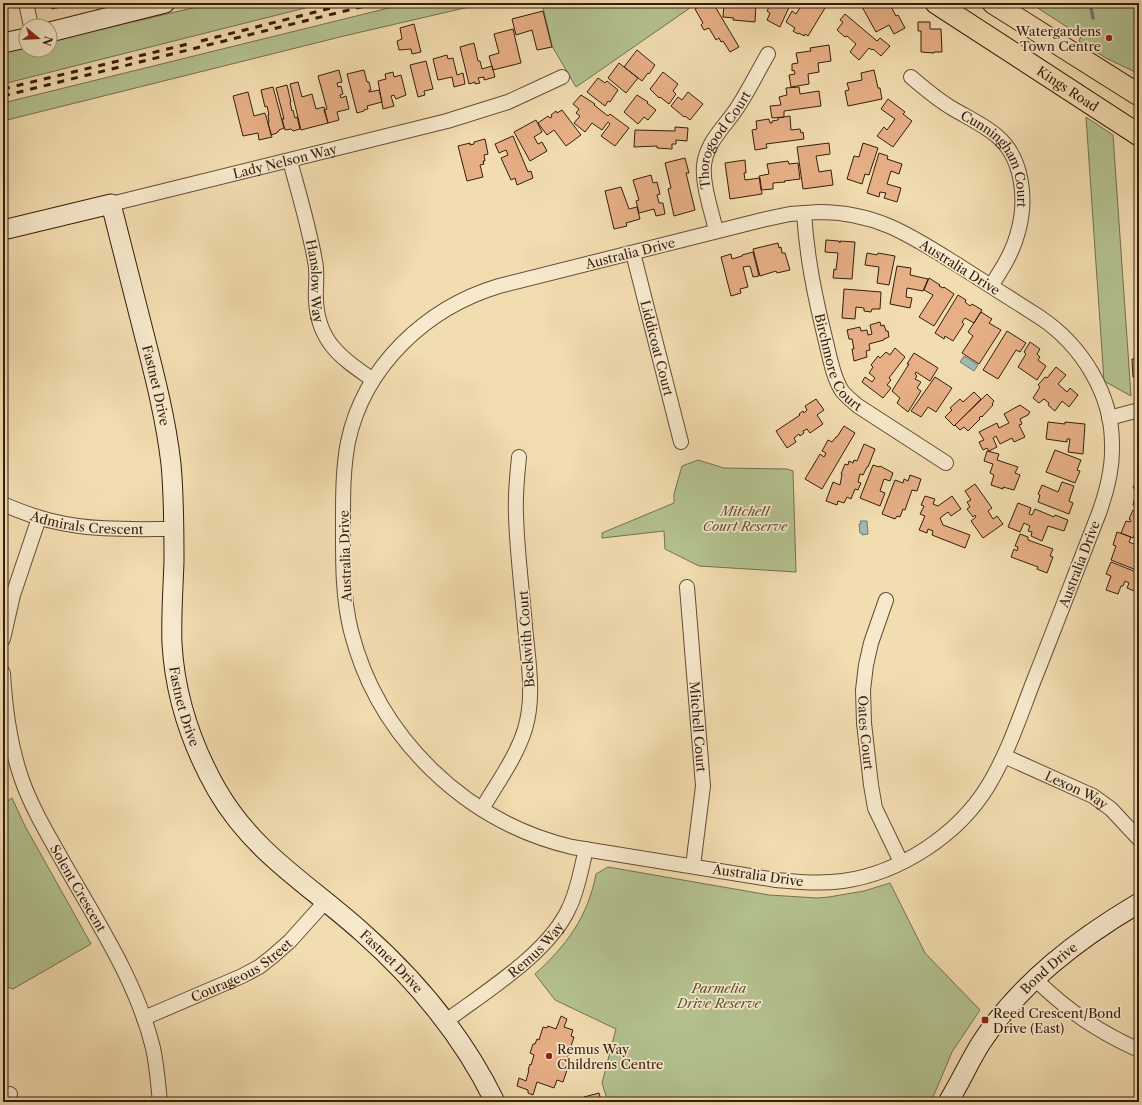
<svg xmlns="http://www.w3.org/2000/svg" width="1142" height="1105" font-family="'Libre Caslon Text',serif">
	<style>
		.green { fill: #b4c290; stroke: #75704e }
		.water { fill: #9fbab6; stroke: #757b72 }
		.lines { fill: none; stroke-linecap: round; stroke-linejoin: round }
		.stream { stroke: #757b72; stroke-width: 3.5 }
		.building { fill: #e7af86; stroke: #361d0b }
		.street-casing { stroke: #654d34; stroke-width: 16 }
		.secondary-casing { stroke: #361d0b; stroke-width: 21 }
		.primary-casing { stroke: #361d0b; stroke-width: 23 }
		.street { stroke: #f7e9cc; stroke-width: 14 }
		.secondary { stroke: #f7e9cc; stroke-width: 19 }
		.primary { stroke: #f2ddb0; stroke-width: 21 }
		.rail { stroke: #361d0b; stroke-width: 3; stroke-dasharray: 7 7; stroke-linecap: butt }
		.poi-dot { fill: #8f2418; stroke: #f7e9cc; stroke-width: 1.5 }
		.labels { text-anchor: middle; stroke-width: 3.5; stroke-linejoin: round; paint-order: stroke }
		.poi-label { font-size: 13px; fill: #361d0b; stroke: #f7e9cc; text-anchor: start }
		.street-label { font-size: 13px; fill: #361d0b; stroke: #f7e9cc }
		.park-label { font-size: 13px; font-style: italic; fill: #5c4f33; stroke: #f7e9cc }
	</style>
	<rect width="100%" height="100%" fill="#f2ddb0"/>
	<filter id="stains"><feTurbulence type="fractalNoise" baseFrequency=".005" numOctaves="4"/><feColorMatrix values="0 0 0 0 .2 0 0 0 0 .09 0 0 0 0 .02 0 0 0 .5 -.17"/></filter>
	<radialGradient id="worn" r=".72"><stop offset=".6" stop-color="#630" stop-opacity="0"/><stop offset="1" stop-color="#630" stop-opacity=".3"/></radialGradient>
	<path class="green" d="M214,3H325L3,84V52L26,47V50H50V41Z
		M409,3H486L344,36L3,121V103Z
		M542,3H697L576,87L552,46Z
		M1030,3H1139V74L1106,58L1079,41L1081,36Z
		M1086,117L1113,135L1131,396L1104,381Z
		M698,460L724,468L787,469L793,471L796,572L699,566L665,549L664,531L602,538V533L674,503V494L682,466Z
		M12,798L25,826L91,944L13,989L7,987L3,977V804Z
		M608,867L769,895L817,898L829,897L864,891L890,883L925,953L980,1010L952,1052L931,1102H608L602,1083L616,1029L555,1000L535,974C566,946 588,917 596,874Z"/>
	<path class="water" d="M964,356L978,365L974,371L960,362Z
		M860,521H867L868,534L862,535V533H860L859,524H861Z"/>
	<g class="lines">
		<path class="stream" d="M1090,3L1093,18"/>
	</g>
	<path class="building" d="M48,3H77L52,9L50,4L49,5Z
		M705,3H713L739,47L730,52L723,41L721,42L719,38L716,40L709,28L704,30L701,25L703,23L695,9Z
		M735,3L756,4L755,22L733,20L734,18L723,17L724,4L734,5Z
		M771,3H791L780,27L767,20L770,13L767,11Z
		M803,3H828L808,36L805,34L804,36L799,33L798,34L793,31L795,28L786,22L792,11L796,14Z
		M865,3H889L896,16L898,15L905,28L894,34L889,25L876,32L861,5Z
		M543,11L552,47L537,50L532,30L516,35L512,19Z
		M845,14L877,41L880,38L890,46L881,56L873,49L872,50L869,48L859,60L850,52L856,44L847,36L845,37L837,30L843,22L840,20Z
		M918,22H930V29H941L942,52H934V53L921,52V31H918Z
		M414,24L421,52L412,54L411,49L399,50L397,41L402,39L400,28Z
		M513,29L521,63L493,70L489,56L499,53L494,34Z
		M474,43L478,61H480L482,69L492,66L495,77L484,80V77L478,78L480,83L475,84V82L469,84L460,47Z
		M829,45L831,61L818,63L819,72L808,74L809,84L791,87L789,75L795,74L794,70L792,71V64L798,63L796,53L811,51L810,48Z
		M637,50L655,65L649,74L648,73L642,81L624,67Z
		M447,55L448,59L453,58L457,75L463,73L465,84L454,87L452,77L438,80L433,59Z
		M426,61L433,89L424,91L425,95L418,97L410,65Z
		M619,63L638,78L626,93L608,78Z
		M339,70L342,82L337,83L338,87L341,86L343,94L340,95L341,98L346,96L349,109L337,112L339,120L328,123L324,110L327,109L318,76Z
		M364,70L367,82H369L371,90H369V92L379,90L382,102L367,106L368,109L364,110V111L357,113L347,74Z
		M874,70L878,88H880L882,99L848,106L845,91L849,90L847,83L862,80L861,73Z
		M393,72L394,77L401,75L406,95L396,99L394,95L391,96L394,106L383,109L378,81L386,79L385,74Z
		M663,72L678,84L673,91L676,94L669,104L660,97L659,98L650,89Z
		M598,78L605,83L607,81L618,90L610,102L608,101L605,106L587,92Z
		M298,82L302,97L312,94L316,109L324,107L328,123L301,130L290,84Z
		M287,85L291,102H290L292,111L293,110L295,118L297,117L300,129L293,131L291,129L285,130L282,119H284L276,88Z
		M273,87L284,128L279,130V131L277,132V133L271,135L268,123L269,122L268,115H269L267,106L265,107L261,90Z
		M799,87L800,94L819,91L821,106L784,111V117L772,118L770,106L781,105L779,97L787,95L786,88Z
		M248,92L254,116L265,113L272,137L259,140L258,133L243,136L233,96Z
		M688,92L703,104L690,120L685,116L684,117L671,106L678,97L682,100Z
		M581,95L595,104L594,105L608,116L610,114L629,128L615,146L601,136L610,124L608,122L602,130L592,123L585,132L574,123L580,116L576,113L579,109L573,104Z
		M637,95L648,102L647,103L656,110L648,120L644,117L638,124L624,112Z
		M888,99L905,112L903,114L912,121L893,147L877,136L884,127L887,130L895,119L881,109Z
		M562,110L581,135L566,146L554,130L547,135L538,123L548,116L550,118L552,117L551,115L556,111L557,113Z
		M790,116L791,130L800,129L801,133L803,132L804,139L766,144L767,148L755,150L752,130L757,129L756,121L769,119L770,123H772V121L778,120V118Z
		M536,120L542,132L534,137L538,144L542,142L547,151L530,161L514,132Z
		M675,127L688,128L687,141L676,140V144H672V149L657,148V146L634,147L635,130L675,131Z
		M513,136L528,172L531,171L533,178L517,185L515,178L511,180L501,158L508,155L506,150L499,153L495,144Z
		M485,139L488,154L484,155L485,161H483L484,164L480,165L483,177L467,181L458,146L470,143V145L474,144V142Z
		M829,143L830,154L816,156L819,172L831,170L833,185L803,189L797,147Z
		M863,143L878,148L869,175L865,174L862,184L847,179L854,156L859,157Z
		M879,153L888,156L887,159L902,164L899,174L891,171L887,184L901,188L897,202L884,198L886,193L880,192L879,197L867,193Z
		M685,158L689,173H686L695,210L674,216L668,189L671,188L665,163Z
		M745,160L746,173H744L745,180L760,178L762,194L730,199L725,163Z
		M788,161L789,164L798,163L800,179L784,181L785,182L773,183V189L761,190L759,176L769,174L767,164Z
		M651,175L653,183L657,182L660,194L657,195L659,203H663L665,214L656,216L654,209L639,213L636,201L639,200L633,180Z
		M621,187L629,209L637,207L640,219L626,223L627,226L614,229L605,191Z
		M826,240L839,241L840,243V241L855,242L852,279L833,278L834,269L836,270L838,253L825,252Z
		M778,243L779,248L781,247L782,253H785L790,270L777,273L776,271L760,276L753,249Z
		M753,252L759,276L753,277L750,266L743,267L748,287L740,289L741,293L731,296L721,257L731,254L732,259L742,256V255Z
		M867,253L877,255L878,253L895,256L889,285L877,283L879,267L865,265Z
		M897,266L911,268L910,275L928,279L923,291L907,288L906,297L912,298L910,308L890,304Z
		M929,278L940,285L939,286L943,288L944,287L954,294L934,326L919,317L933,295L924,290Z
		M844,289L881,292L880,309H872L871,312L864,311V308L856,307L855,319L842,318Z
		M958,295L966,300L965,302L970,306L972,304L982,310L974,323L965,318L962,322L964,324L953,341L945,336L944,339L935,333Z
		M981,312L992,319L989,323L1001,330L979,364L962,353L973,336L968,332Z
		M880,322L881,326L884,325L886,331H888L889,337L884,339V340L869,344L870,350L866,351L867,357L854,361L852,349H854L852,339H849L847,330L860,327L861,331L867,330L868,335L872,334L870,325Z
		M1007,331L1026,343L1020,352L1016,350L998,379L983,370Z
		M1030,342L1040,349L1037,354L1040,357L1038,360L1046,366L1037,380L1018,367L1026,354L1024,352Z
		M895,348L905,357L889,378L891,380L887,385L891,388L883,398L862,382L865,377L872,382L875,378L869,373L873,367L871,365L878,356L880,358L886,352L890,355Z
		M914,353L938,368L930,381L916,372L915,374L917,376L915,379L921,382L917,388L921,391L908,412L897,403L900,398L892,391L909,364H907Z
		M1132,359H1139V376L1133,377Z
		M1056,367L1066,375L1058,384L1067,392L1070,388L1078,395L1069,407L1062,401L1055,411L1048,405L1049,403L1044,399L1039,403L1033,398L1040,387L1038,385L1045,377L1047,378Z
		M935,377L952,388L936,412L928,407L921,417L911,411Z
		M974,392L981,399L954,426L945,417L952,410L950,408L960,399L963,402Z
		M987,394L994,401L992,404L993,405L982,417L981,416L979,418L980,419L968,431L964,427L960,430L955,425Z
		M816,399L824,410L817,415L823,424L810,433L807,429L803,431L804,433L800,436L799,434L794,438L796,442L787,448L776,431L800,415L799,414L803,411L804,413L807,410L805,406Z
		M1020,405L1030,412L1028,415L1020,419L1022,424L1019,425L1025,437L1014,442L1012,438L1000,444L996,436L993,438L997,447L989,451L987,448L983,450L979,442L984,440L979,432L997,423L999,428L1009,423L1004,414Z
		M1048,422L1065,424V422L1085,424L1083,454L1068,452L1070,439H1067V442L1046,439Z
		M844,426L855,433L822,489L805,479L820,454L824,457L826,453L822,451L828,440L832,442L836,437H837Z
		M864,444L875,449L868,467H867L863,475L860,474L858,482L861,483L858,490L855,489L851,499L847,497L844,503L838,501L837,505L826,501L833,482L840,485L842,474H841L845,464L848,465L849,461L853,463L854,460L857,461Z
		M1055,450L1081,460L1077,470L1080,471L1075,483L1046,472Z
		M987,451L999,454L997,460L1018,467L1015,473L1020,475L1014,490L1003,487V489L991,485L994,475L990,473L993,464L984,461Z
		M873,465L879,467L880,466L893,473L890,481L884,479L880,491L885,493L880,506L860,498Z
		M1139,474V490L1133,488Z
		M910,475L921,479L917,491L912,490L905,510L903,509L900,517L897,516L895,519L882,514L895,480L903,483L904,479L908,481Z
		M1062,482L1074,486L1069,501L1073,503L1069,514L1038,502L1040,495L1038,494L1042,485L1058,492Z
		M975,484L992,508L988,511L993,519L997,516L1003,524L983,538L971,521L976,517L975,515L973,517L967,509L970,507L967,502L971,500L965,491Z
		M1139,491V507L1133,505L1136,493L1138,494Z
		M925,496L935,499L933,504L938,506L952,496L961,509L951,516L948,512L940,518L943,525L970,535L965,548L932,535L933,531L928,529L927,533L919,530L925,516L920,514L924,506L921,505Z
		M1018,503L1031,508L1029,514L1032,515L1035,509L1054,517L1055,515L1068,520L1064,531L1048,526L1042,541L1031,536L1032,532L1028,531L1030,526L1024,523L1020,532L1008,527Z
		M1133,510L1139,513V536L1135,534L1133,538L1121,533L1126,521L1130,522L1131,520L1129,519Z
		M1117,532L1131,537L1129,542L1136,545L1134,550L1139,551V571L1111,560L1116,546L1113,545Z
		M1020,534L1028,537V540L1053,549L1050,556L1053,557L1047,573L1037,569L1038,567L1011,557L1014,549L1017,551L1018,547L1015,546Z
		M1111,562L1139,573V593L1127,588L1129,583L1125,581L1123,586H1121L1118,594L1106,590L1111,576L1106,574Z
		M561,1016L567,1019L564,1027L573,1030L571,1036L574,1037L565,1065L568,1067L563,1082L557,1080L554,1088L537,1082L533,1095L528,1093V1090L517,1086L519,1078L526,1081L529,1070H528L530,1064L531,1065L534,1055L530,1053L533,1044H535L537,1039L539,1040L543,1027L547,1028L548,1026L556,1029Z
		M599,1093L601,1100H606L607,1102H586L584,1097Z
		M555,1099L556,1100L561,1099L562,1102H551L550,1100Z"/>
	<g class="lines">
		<defs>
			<g id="street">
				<path d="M26,3L31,26"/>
				<path id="s1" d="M911,77C925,89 939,101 955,110C969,118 984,125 997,136C1023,158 1027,200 1018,232C1013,252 1002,269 991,286"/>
				<path id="s2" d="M290,161C299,194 309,227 315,261C318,274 315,288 316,300C318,343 342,358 373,380"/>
				<path id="s3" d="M111,204L447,121L508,102L562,77"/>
				<path d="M819,212C878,212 913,237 961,267C988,284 1014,301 1041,318C1082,346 1112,394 1112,444C1113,468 1107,491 1099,513C1077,569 1056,625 1034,680C1020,716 1008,753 988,786C958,835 900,873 843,881C820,884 799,882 776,880L572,847C466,822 378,738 351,631C342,595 343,557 343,520C343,494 343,468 348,442C364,366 426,308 499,286L762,220L790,214Z"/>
				<path id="s4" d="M804,213C807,259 815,297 826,342C830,358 833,377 842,391C847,397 852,401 858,406L946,463"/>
				<path id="s5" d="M716,231C712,212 702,185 704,165C707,140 727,125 739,105C750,88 758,71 768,54"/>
				<path id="s6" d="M633,253L681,442"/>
				<path d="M1109,418L1139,410"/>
				<path id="s7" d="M3,504C19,511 35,517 52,521C92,531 134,529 174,529"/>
				<path id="s8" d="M687,587L703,786L693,866"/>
				<path id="s9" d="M886,600L871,643L866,665L863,690L864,723L871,785L875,808L901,862"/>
				<path d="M3,639L13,595L39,518"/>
				<path id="s10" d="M3,673C5,709 10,746 22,780C32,808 47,833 61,858C95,919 136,979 153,1048C157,1066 158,1084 160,1102"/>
				<path id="s11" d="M1004,756L1093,796L1111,809L1139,839"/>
				<path d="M482,809C497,783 516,758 525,729C535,696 528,660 525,626C522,589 517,552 516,515C515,495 517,476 519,457"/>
				<path d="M1035,979C1068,1011 1097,1031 1139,1050"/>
				<path id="s12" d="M144,1018L242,976L259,967L273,956L290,941L325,902"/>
				<path id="s13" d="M446,1021C485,992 549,953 569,908C578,890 581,869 586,849"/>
				<path d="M7,1102L10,1094"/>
			</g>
			<g id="secondary">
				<path d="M50,32L165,3"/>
				<path d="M3,43L26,38"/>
				<path id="s14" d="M3,230L111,204C122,247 133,290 144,334C155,377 166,420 171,464C174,496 174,529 174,562C173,589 171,616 172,644C175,695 192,746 217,790C254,854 310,885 363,933C417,981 463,1036 495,1102"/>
				<path id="s15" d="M948,1102C960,1083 969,1062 981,1043C1020,983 1078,939 1139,903"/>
			</g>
			<g id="primary">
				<path id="s16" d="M936,3L1139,135"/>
				<path d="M993,3L1139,95"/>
			</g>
		</defs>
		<use href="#street" class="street-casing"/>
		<use href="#secondary" class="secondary-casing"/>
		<use href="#primary" class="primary-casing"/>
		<use href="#street" class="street"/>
		<use href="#secondary" class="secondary"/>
		<use href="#primary" class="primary"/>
		<path class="rail" d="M201,41L351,3
			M3,89L188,44
			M3,96L377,3"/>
	</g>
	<g class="poi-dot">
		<circle cx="1109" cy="38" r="4"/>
		<rect x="981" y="1016" width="8" height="8" rx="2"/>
		<circle cx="549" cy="1056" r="4"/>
	</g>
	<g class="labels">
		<g class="poi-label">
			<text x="1101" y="36" text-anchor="end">Watergardens<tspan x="1101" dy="15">Town Centre</tspan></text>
			<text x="993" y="1018">Reed Crescent/Bond<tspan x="993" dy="15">Drive (East)</tspan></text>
			<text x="557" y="1054">Remus Way<tspan x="557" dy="15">Childrens Centre</tspan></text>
		</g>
		<g class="street-label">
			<text dy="5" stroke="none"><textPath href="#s16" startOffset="157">Kings Road</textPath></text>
			<text dy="5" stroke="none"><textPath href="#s5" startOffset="98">Thorogood Court</textPath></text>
			<text dy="5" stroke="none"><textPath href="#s3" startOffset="179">Lady Nelson Way</textPath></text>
			<text dy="5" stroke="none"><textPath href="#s1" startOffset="123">Cunningham Court</textPath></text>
			<text transform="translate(630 253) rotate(-14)" y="5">Australia Drive</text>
			<text transform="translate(960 267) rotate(32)" y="5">Australia Drive</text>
			<text dy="5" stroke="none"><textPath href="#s2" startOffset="123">Hanslow Way</textPath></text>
			<text dy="5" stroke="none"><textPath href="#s6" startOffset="98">Liddicoat Court</textPath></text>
			<text dy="5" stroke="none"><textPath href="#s4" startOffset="155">Birchmore Court</textPath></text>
			<text dy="5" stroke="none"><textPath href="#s14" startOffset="298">Fastnet Drive</textPath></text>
			<text dy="5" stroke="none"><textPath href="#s7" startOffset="87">Admirals Crescent</textPath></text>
			<text transform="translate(345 556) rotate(-92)" y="5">Australia Drive</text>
			<text transform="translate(1079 564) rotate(-69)" y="5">Australia Drive</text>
			<text transform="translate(526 639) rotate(-94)" y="5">Beckwith Court</text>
			<text dy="5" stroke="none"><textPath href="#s14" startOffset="622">Fastnet Drive</textPath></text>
			<text dy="5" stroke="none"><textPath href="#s8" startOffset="140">Mitchell Court</textPath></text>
			<text dy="5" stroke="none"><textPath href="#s9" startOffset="136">Oates Court</textPath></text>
			<text dy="5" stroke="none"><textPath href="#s11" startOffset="80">Lexon Way</textPath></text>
			<text transform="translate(758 875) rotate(8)" y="5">Australia Drive</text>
			<text dy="5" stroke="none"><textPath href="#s10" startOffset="231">Solent Crescent</textPath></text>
			<text dy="5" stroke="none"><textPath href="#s13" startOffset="115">Remus Way</textPath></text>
			<text dy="5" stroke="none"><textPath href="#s14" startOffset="958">Fastnet Drive</textPath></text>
			<text dy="5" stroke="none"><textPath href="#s12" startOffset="109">Courageous Street</textPath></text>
			<text dy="5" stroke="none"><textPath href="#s15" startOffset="169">Bond Drive</textPath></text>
		</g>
		<g class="park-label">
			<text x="745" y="516">Mitchell<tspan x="745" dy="15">Court Reserve</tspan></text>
			<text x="719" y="993">Parmelia<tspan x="719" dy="15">Drive Reserve</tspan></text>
		</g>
	</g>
	<rect width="1142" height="1105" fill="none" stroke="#f2ddb0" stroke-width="16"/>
	<rect x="4" y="4" width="1134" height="1097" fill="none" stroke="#361d0b" stroke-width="2"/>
	<rect x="8" y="8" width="1126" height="1089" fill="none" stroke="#361d0b"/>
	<g transform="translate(38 38) rotate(108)"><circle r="19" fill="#f7e9cc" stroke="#aa977f"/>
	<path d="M0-3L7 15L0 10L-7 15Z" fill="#8f2418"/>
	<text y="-6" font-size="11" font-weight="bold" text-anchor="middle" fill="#361d0b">N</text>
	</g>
	<rect width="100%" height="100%" filter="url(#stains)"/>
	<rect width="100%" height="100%" fill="url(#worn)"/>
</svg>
